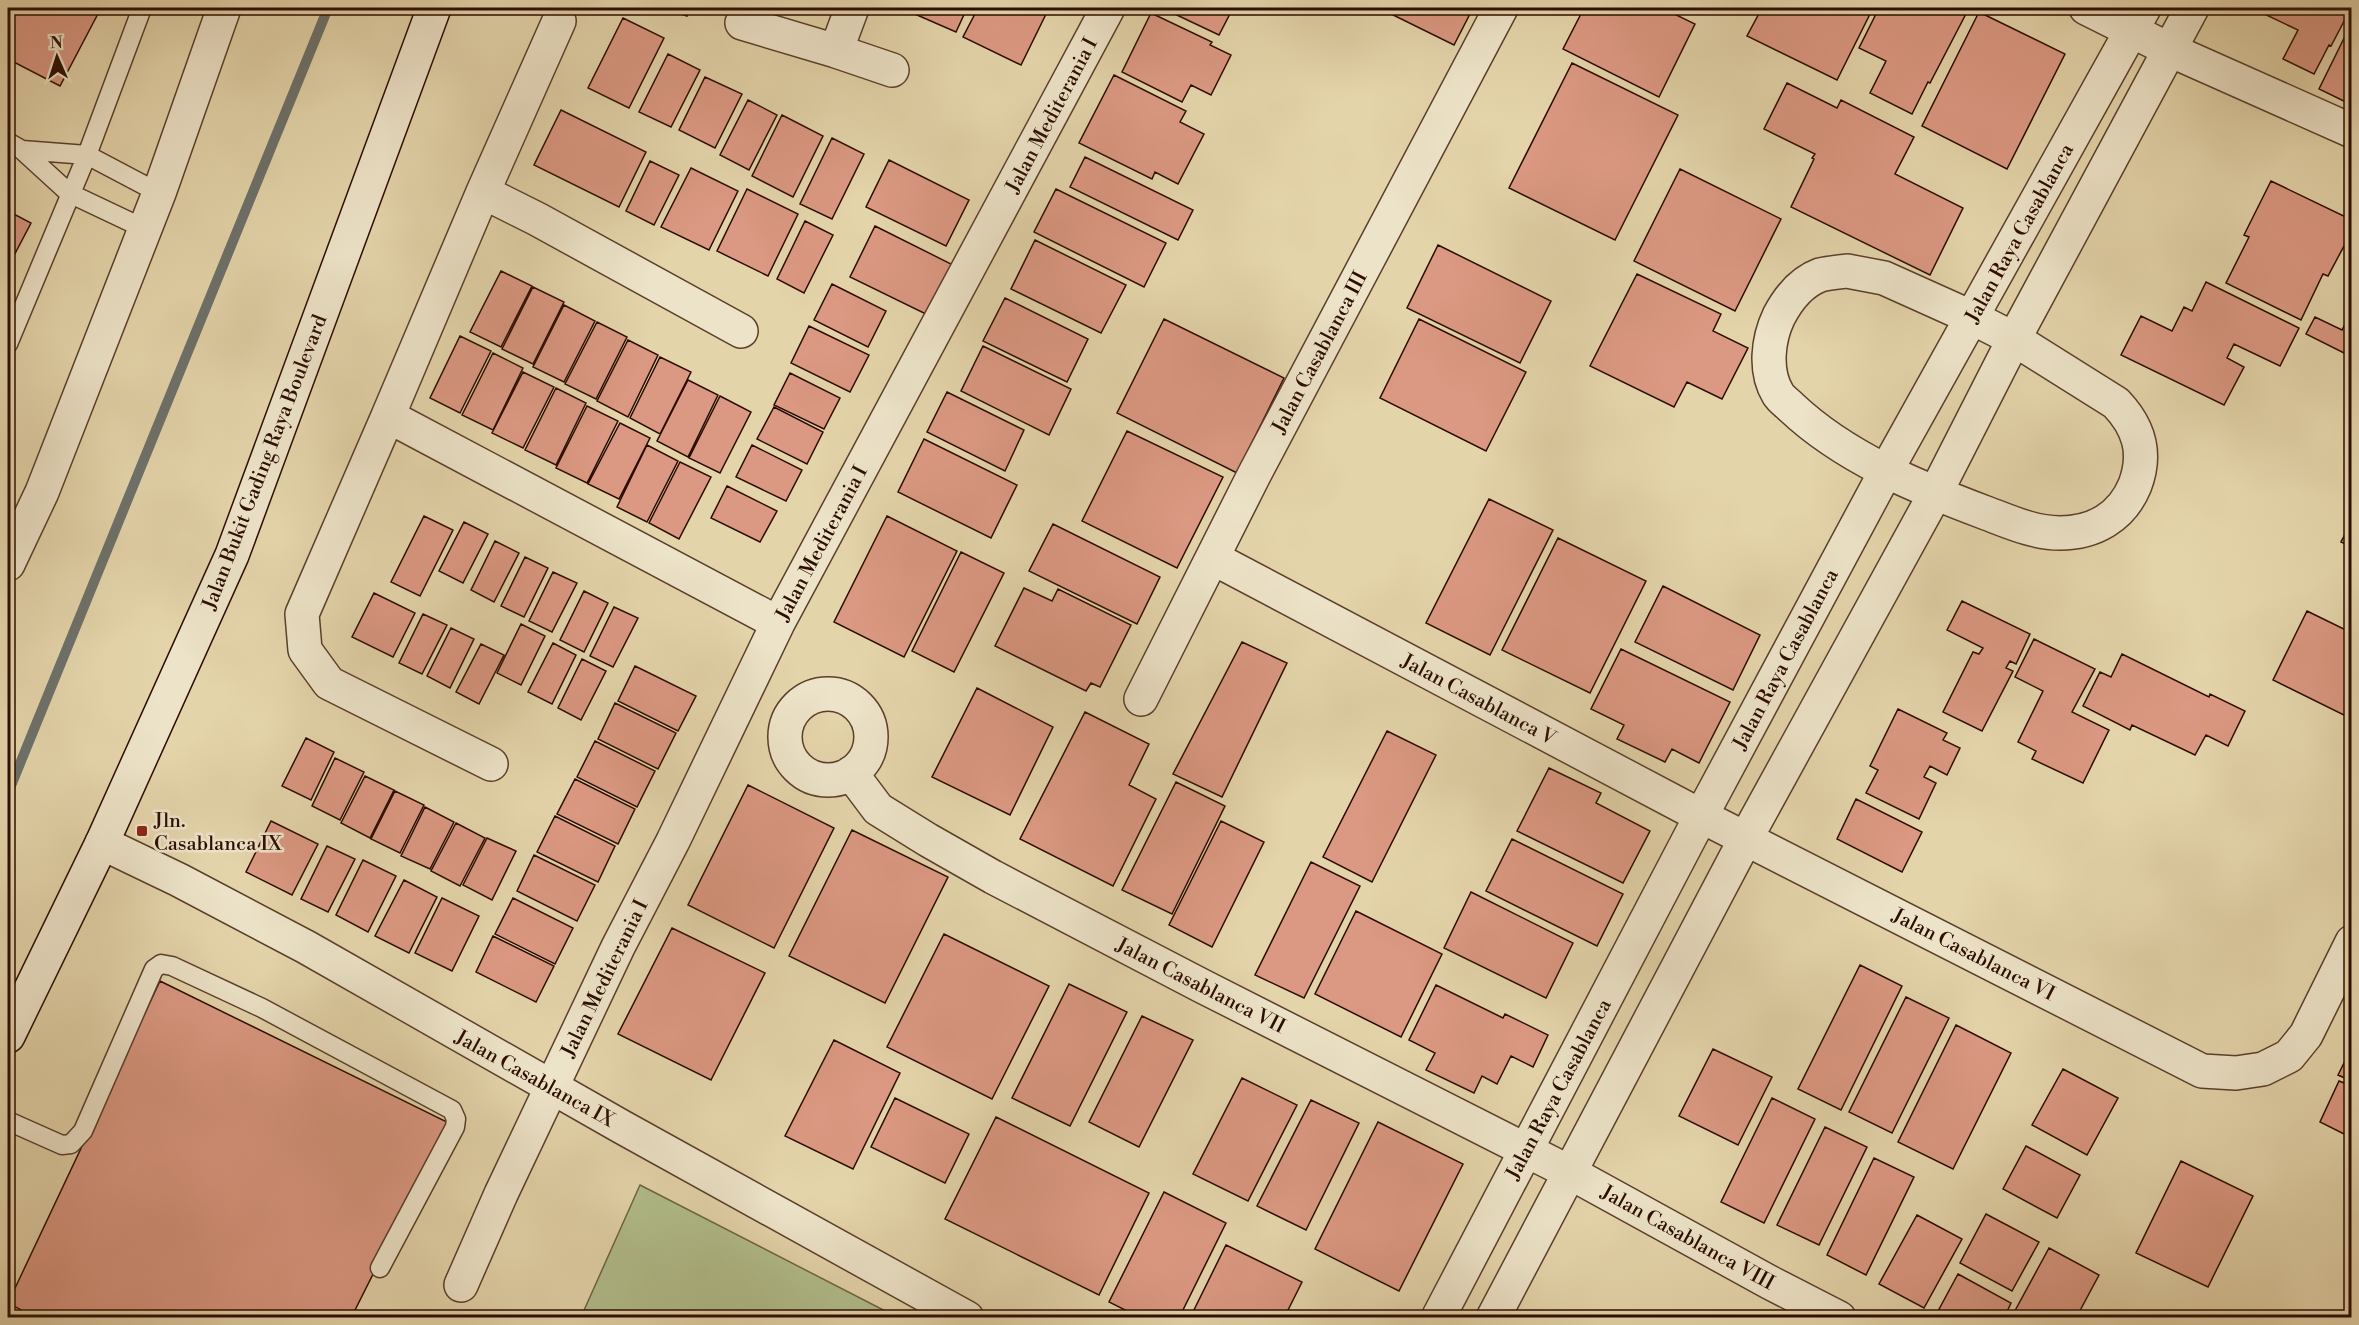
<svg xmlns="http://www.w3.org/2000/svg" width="2359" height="1325" font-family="'Libre Bodoni',serif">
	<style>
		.green { fill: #b1bd8b; stroke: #6e6546; stroke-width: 1.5 }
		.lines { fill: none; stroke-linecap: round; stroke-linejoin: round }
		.stream { stroke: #6d726c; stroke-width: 10 }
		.building { fill: #db9882; stroke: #2c0d02; stroke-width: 1.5 }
		.lane-casing { stroke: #5a3f2c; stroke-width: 21 }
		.street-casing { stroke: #5a3f2c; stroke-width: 36 }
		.secondary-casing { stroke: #2c0d02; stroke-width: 36 }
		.lane { stroke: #ede3c8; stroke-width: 18 }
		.street { stroke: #ede3c8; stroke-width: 33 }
		.secondary { stroke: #ede3c8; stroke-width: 33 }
		.poi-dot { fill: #8f2418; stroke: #ede3c8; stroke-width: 2 }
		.labels { text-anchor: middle; stroke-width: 5; stroke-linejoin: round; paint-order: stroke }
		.street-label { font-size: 20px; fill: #2c0d02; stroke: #ede3c8 }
		.poi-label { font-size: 20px; fill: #2c0d02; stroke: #ede3c8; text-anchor: start }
	</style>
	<rect width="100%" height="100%" fill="#e4d4aa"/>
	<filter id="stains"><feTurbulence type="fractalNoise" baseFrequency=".00333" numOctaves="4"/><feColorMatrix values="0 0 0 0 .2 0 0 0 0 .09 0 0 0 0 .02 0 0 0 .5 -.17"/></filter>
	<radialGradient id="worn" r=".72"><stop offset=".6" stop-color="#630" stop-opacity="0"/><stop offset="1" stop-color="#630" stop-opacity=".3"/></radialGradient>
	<path class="green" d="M640,1185L897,1317H581Z"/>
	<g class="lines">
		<path class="stream" d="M8,793L328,8"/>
	</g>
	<path class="building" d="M8,8H101L60,86L8,59Z
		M663,8H690L687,16Z
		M901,8H967L956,32Z
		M978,8H1049L1021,65L963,37Z
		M1162,8H1233L1219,35Z
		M1379,8H1473L1454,45Z
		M1584,8H1667L1666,10L1695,24L1659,97L1563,49Z
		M1762,8H1873L1837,80L1747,36Z
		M1879,8H1969L1930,83L1928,82L1912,114L1870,93L1886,61L1859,48Z
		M2265,8H2351L2331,46L2329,45L2314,74L2283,59L2298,30L2262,13Z
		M1979,12L2065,54L2007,169L1922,126Z
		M1151,13L1212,42L1210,45L1231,55L1211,95L1191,85L1182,102L1122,72Z
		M623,18L664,38L629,108L588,88Z
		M2352,22V105L2319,89Z
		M668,54L700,70L671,127L639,112Z
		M1572,63L1678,115L1615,240L1509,188Z
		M1114,75L1186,111L1180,122L1204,134L1178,184L1155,172L1152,179L1079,143Z
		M705,77L742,94L715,148L679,130Z
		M1787,83L1837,108L1841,100L1914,137L1895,174L1963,208L1930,275L1791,207L1814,159L1812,158L1815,154L1764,129Z
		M748,100L777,115L749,170L720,155Z
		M561,110L646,152L619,207L534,165Z
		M782,115L823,136L793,197L752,176Z
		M832,138L864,154L832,219L800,204Z
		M1085,157L1193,210L1178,240L1070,187Z
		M889,160L969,200L946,246L866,207Z
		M650,161L679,175L654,225L626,211Z
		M691,168L738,191L709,250L661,227Z
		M1680,169L1781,219L1735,311L1634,261Z
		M2271,181L2352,220V231L2328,276L2323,274L2301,320L2226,283L2249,237L2244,235Z
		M747,189L798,214L768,276L717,251Z
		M1056,189L1166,243L1144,287L1034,232Z
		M8,211L31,223L8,267Z
		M805,221L833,235L804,293L777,279Z
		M875,226L959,268L934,318L850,277Z
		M1035,240L1126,285L1101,333L1011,289Z
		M1438,245L1551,301L1520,363L1407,308Z
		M501,271L532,286L501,347L470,332Z
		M1637,274L1721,314L1713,331L1748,348L1722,399L1687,382L1674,407L1590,366Z
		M2206,282L2299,328L2280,366L2234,344L2227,358L2244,367L2224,405L2121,355L2141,316L2172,331L2184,307L2192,311Z
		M832,284L886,311L868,347L814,320Z
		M533,287L564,302L533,364L502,349Z
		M1005,298L1088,339L1067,382L983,341Z
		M564,305L595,321L564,382L533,367Z
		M2352,310V357L2306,334L2315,317L2342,330Z
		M1164,319L1284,378L1237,473L1117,413Z
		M1419,319L1526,372L1486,451L1380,398Z
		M597,322L627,337L596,399L565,384Z
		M809,326L869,355L850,392L791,363Z
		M460,336L491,351L460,413L430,398Z
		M628,340L658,355L628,417L597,401Z
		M983,346L1071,389L1049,435L961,391Z
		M493,353L523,368L493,430L462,415Z
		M660,357L691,372L660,434L630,418Z
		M523,372L554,387L523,448L492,433Z
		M790,373L840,398L824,429L774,405Z
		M688,380L718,395L688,457L657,441Z
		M556,388L586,403L556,465L525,450Z
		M947,392L1024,430L1005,471L927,432Z
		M720,396L751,412L720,473L689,458Z
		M587,406L618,421L587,483L556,468Z
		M774,407L823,432L807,464L757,439Z
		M620,423L650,438L619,499L588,484Z
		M1127,431L1223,477L1177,568L1082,521Z
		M924,439L1017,485L991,538L898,492Z
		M647,445L678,461L647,522L617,507Z
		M752,445L802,470L786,501L736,477Z
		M680,462L711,477L679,539L649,523Z
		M727,486L777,511L760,542L711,518Z
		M1489,499L1553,530L1490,655L1426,623Z
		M424,516L453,530L420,596L391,582Z
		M887,516L957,551L904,657L834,622Z
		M2352,521V547L2341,542Z
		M464,522L488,534L463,583L439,571Z
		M1053,524L1160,577L1137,624L1029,571Z
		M1558,538L1646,581L1590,693L1502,650Z
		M495,541L519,553L494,602L471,590Z
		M961,552L1004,573L954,672L912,651Z
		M525,557L548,568L524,617L501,606Z
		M553,572L577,583L552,632L529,621Z
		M1663,586L1760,635L1733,690L1635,642Z
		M1024,588L1052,601L1058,589L1131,625L1100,687L1091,683L1086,691L995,646Z
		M584,591L608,603L584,652L560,640Z
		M374,593L415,613L393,657L352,637Z
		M1962,601L2030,634L2016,664L2010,661L2006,668L2013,671L1982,731L1943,712L1973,652L1979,654L1983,648L1947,630Z
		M614,607L638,618L613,667L590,656Z
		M2307,611L2352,633V719L2273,680Z
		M423,614L447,625L422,674L399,663Z
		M521,624L545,636L521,685L497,673Z
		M451,628L474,639L450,688L427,676Z
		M2034,639L2095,669L2072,712L2109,730L2083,783L2032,759L2036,751L2018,742L2043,691L2015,677Z
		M1242,642L1287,663L1222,797L1173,774Z
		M553,643L576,655L552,704L528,692Z
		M481,644L504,655L479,704L456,692Z
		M1621,649L1730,702L1699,763L1672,749L1665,762L1617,739L1624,725L1591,709Z
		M2122,654L2209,697L2210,694L2245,711L2228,746L2206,735L2195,755L2132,725L2130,730L2083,706L2100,672L2111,677Z
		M582,659L606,671L581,720L558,708Z
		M635,666L696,696L678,731L618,701Z
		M977,688L1053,727L1010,815L932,777Z
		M615,703L676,733L658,769L598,739Z
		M1898,709L1947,733L1943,740L1960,748L1947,775L1930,766L1924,777L1936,783L1919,819L1866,793L1878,770L1870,766Z
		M1085,712L1149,744L1129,785L1156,799L1113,886L1020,839Z
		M1387,731L1436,755L1372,882L1323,857Z
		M306,738L334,752L311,800L282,786Z
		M595,741L655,771L637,807L577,777Z
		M335,758L364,772L340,820L312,806Z
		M1549,768L1601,793L1596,803L1650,831L1623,883L1517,831Z
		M365,776L394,790L370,838L341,823Z
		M575,779L635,809L618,844L557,814Z
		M1176,782L1225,806L1172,914L1122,890Z
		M748,785L834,828L774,948L688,905Z
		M395,791L424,805L400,853L371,839Z
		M1856,799L1922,832L1902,872L1837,839Z
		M425,807L454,822L430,869L401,856Z
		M555,816L615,846L598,882L537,852Z
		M271,821L318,844L292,895L246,872Z
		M1221,821L1264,842L1212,947L1169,925Z
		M456,823L485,838L460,886L431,871Z
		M852,830L948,877L885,1003L789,956Z
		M487,838L516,851L492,900L463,885Z
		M1512,839L1623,894L1597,946L1486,891Z
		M327,846L355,859L328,912L301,899Z
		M534,855L595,885L577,921L517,891Z
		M363,860L396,876L368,932L336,915Z
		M1311,862L1360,886L1304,998L1255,975Z
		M404,880L437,897L409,953L375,936Z
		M1471,892L1573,943L1546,998L1444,948Z
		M442,898L479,916L452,971L415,953Z
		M513,898L573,928L555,964L495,934Z
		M1356,911L1442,954L1401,1037L1315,994Z
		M672,928L765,973L711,1080L618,1034Z
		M944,934L1049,986L992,1099L887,1047Z
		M493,936L554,966L536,1002L476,972Z
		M1860,965L1902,986L1841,1110L1798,1089Z
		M160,981L449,1123L351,1318H36L8,1303Z
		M1069,984L1127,1012L1070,1126L1012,1098Z
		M1436,985L1503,1018L1505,1014L1548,1035L1533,1067L1511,1056L1497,1084L1482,1076L1474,1093L1426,1070L1435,1053L1409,1040Z
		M1906,997L1949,1018L1892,1133L1849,1112Z
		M1142,1016L1193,1040L1139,1147L1089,1122Z
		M1956,1025L2011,1053L1953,1169L1898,1142Z
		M834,1040L900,1073L853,1169L785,1136Z
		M2352,1047V1081L2338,1075Z
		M1713,1049L1772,1077L1738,1145L1679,1116Z
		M2063,1069L2118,1098L2087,1155L2032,1125Z
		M1242,1078L1297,1105L1248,1201L1193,1174Z
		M2339,1081L2352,1086V1138L2320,1122Z
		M895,1098L969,1134L945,1183L871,1147Z
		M1772,1098L1815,1119L1764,1223L1721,1202Z
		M1311,1100L1359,1123L1306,1230L1257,1206Z
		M996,1117L1149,1193L1099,1295L945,1219Z
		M1378,1122L1463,1164L1399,1291L1315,1249Z
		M1825,1127L1867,1147L1819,1245L1777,1225Z
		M2026,1146L2080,1175L2057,1218L2003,1189Z
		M1874,1158L1914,1177L1866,1275L1827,1255Z
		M2181,1161L2253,1196L2208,1287L2136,1253Z
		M1164,1192L1226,1223L1179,1318H1141L1109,1302Z
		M1986,1214L2039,1242L2012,1291L1960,1263Z
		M1917,1215L1962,1239L1924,1308L1879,1284Z
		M1226,1245L1302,1282L1284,1318H1190Z
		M2049,1248L2099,1275L2076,1318H2011Z
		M1958,1274L2011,1303L2004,1318H1947L1937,1313Z"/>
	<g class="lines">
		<defs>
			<path id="lane" d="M8,142L22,150L69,193L145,229
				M22,150L87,155L159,193
				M8,344L87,155L142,8
				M8,1121L62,1145L71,1144L83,1131L154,969L161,964L172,966L262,1008L452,1110L456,1119L455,1127L380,1268"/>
			<path id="street" d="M2086,8L2170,50L2352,131
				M742,23L836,51L892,70
				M836,51L852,8
				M483,192L559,21
				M1847,271L1884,278L1973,318L2014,339L2116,403C2139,427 2147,453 2135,485C2122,517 2094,533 2060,533C2034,533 2010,522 1986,513C1917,487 1845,458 1791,407C1787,403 1781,399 1778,394C1764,371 1768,339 1779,316C1788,299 1801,282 1820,275C1828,273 1839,272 1847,271Z
				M388,416L483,192L537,219L741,331
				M1213,558L1701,816L2202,1071L2236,1073L2263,1069L2289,1056L2306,1035L2352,942
				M8,564L42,492L159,193L224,8
				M785 737a43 43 0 1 1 86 0a43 43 0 1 1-86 0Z
				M1141,699L1254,475L1501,8
				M491,764L329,683L305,650L302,614L388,416L778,623
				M851,773L878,809L928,840L993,877L1202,986L1569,1172L1769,1282L1839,1318
				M102,843L179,880L306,947L622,1127L967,1318
				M461,1285L501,1194L618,947L673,841L778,623L1108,8
				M1438,1318L1701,816L1886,471L2144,8
				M1493,1318L1746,838L1935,494L2014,339L2192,8"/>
			<path id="secondary" d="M8,1036L102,843L232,555L434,8"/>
		</defs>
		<use href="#lane" class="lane-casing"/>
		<use href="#street" class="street-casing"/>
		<use href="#secondary" class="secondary-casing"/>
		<use href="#lane" class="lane"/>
		<use href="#street" class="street"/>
		<use href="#secondary" class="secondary"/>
	</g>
	<rect class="poi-dot" x="136" y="825" width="12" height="12" rx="3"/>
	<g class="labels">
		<g class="street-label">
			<text transform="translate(1051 115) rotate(-62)" y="7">Jalan Mediterania I</text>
			<text transform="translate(2019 233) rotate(-61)" y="7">Jalan Raya Casablanca</text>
			<text transform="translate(1319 352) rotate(-62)" y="7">Jalan Casablanca III</text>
			<text transform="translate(264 462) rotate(-69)" y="7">Jalan Bukit Gading Raya Boulevard</text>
			<text transform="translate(821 543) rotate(-62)" y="7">Jalan Mediterania I</text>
			<text transform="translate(1785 659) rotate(-62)" y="7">Jalan Raya Casablanca</text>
			<text transform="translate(1479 699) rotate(28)" y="7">Jalan Casablanca V</text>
			<text transform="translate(1974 954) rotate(27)" y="7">Jalan Casablanca VI</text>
			<text transform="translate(604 978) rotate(-64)" y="7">Jalan Mediterania I</text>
			<text transform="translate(1201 985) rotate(27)" y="7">Jalan Casablanca VII</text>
			<text transform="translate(535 1078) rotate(29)" y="7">Jalan Casablanca IX</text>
			<text transform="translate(1558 1089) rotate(-62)" y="7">Jalan Raya Casablanca</text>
			<text transform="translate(1688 1237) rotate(29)" y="7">Jalan Casablanca VIII</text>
		</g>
		<g class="poi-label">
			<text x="154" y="827">Jln.<tspan x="154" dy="23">Casablanca IX</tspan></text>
		</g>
	</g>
	<rect width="2359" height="1325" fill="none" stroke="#e4d4aa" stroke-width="30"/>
	<rect x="9" y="9" width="2341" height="1307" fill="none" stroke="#2c0d02" stroke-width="3"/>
	<rect x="15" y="15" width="2329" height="1295" fill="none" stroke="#2c0d02" stroke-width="1.5"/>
	<g transform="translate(57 57) rotate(357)" stroke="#ede3c8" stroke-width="4.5" paint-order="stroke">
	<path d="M0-4.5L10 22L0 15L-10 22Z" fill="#2c0d02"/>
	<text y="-9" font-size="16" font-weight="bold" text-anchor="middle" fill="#2c0d02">N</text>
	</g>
	<rect width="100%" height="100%" filter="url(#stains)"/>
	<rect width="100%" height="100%" fill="url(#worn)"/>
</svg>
